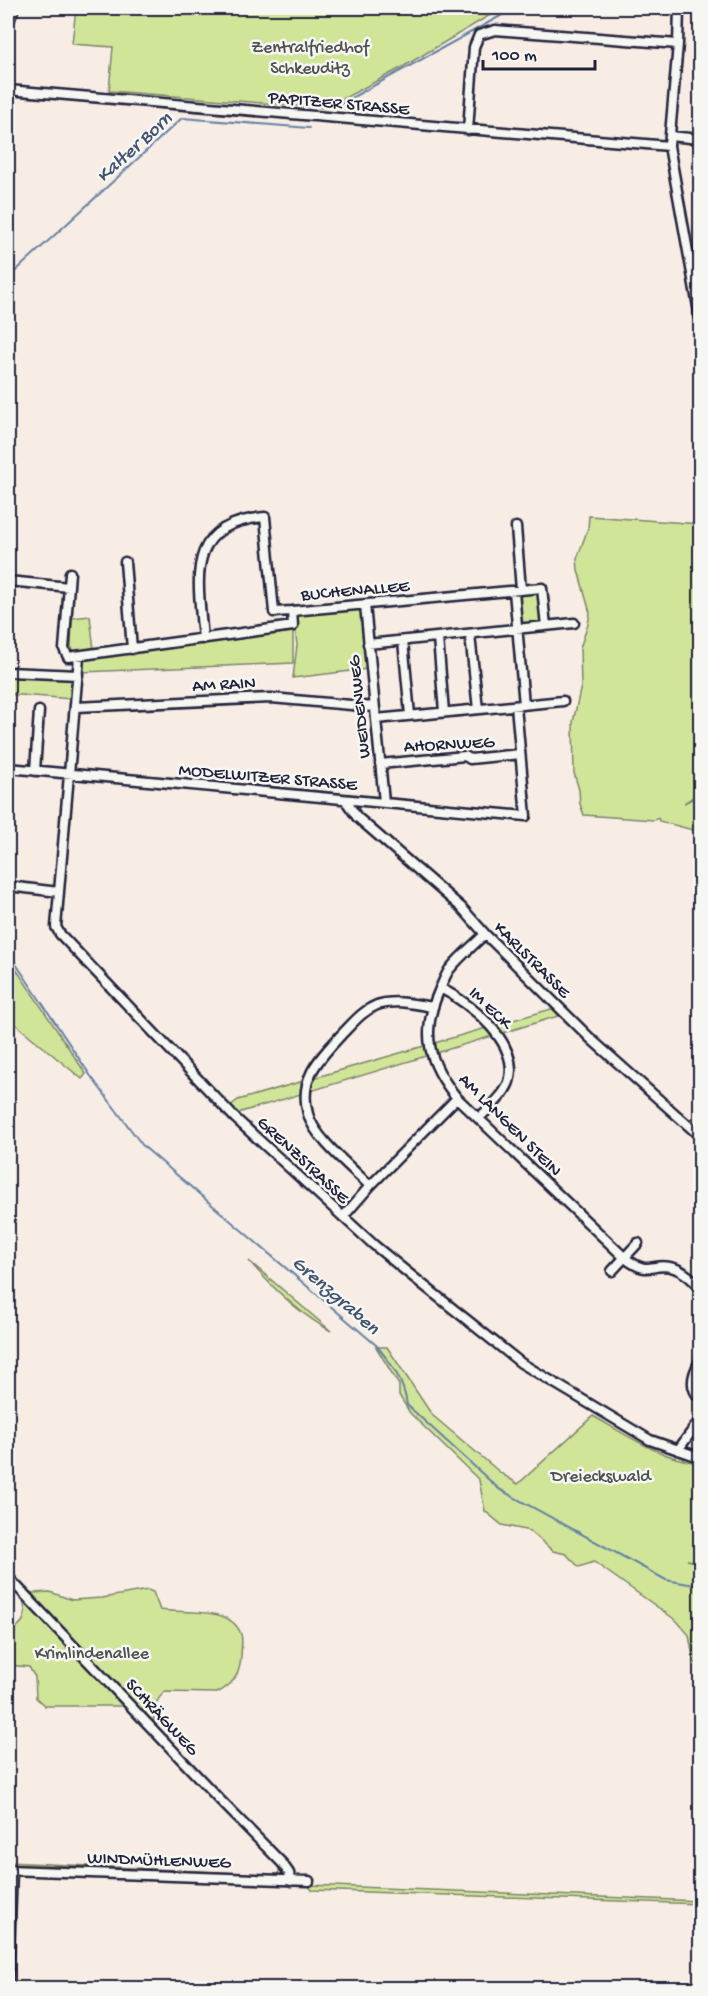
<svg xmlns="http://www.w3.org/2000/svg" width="708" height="1996" font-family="'Gochi Hand',sans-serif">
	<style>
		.green { fill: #d1e599; stroke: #7a846a; stroke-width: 1.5 }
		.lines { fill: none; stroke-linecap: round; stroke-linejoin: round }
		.stream { stroke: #6581a5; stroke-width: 2 }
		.minor-casing { stroke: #22223b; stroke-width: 13 }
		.minor { stroke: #f6f6f2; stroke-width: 8 }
		.tram { stroke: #22223b; stroke-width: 1.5 }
		.labels { text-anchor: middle; stroke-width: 5; stroke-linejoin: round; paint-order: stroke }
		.park-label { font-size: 18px; fill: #4e5352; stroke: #f6f6f2 }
		.street-label { font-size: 18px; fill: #22223b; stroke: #f6f6f2 }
		.water-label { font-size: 20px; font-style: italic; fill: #435270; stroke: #f6f6f2 }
	</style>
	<rect width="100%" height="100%" fill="#f7ede4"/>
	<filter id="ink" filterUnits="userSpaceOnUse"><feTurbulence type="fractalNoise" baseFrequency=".0167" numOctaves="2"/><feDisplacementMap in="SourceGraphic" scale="12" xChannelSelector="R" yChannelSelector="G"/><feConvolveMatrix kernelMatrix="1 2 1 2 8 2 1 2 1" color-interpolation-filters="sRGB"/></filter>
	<g filter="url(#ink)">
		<path class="green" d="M76,8H502L401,68L326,108L109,91L113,47L72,44Z
			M589,516L700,524V792L684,803L700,795V832L659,821L658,818L654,820L584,815L580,804L579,790L574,773L573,722L581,686L580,648L588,624L590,613L578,570L577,559L588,528Z
			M538,591L541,595L543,621L540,624L523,626L519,623L517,598L520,593Z
			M358,609L363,615L367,669L293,678L297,645L293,614Z
			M90,616L94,650L75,652L71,647L72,618Z
			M293,632V663L83,672L84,660L87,658Z
			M8,675L70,678L73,679L72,699L8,694Z
			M8,962L12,963L86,1074L82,1079L8,1018Z
			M558,1007L565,1014L241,1112L235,1118L226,1109L238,1100Z
			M249,1261L331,1331C302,1316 271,1286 249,1261Z
			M376,1347H387L432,1415L502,1474L518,1484L593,1416C627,1435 661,1459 700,1463V1562L687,1560L700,1563V1665L694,1663L689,1635L677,1621L594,1562L579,1567L566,1554L553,1551L530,1531L502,1525L485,1511L479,1480L410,1413L399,1395V1385Z
			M24,1590L33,1593L50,1592L72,1600L102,1598L148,1590L153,1592L160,1610C184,1614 230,1605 241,1634C243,1640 241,1649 241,1657C240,1674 233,1685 217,1693L165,1692C154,1701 153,1711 154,1724L146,1726L126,1706H45L36,1698L35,1677L29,1667L8,1665V1629L17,1627C30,1617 25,1605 19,1592Z
			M266,1852L282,1869L281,1876L8,1866V1862L277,1875L280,1869Z
			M308,1885L700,1901V1904L312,1890Z"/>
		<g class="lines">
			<path class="stream" d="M333,108L515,8
				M8,278L182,118L309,128
				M8,952L90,1075L143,1146L376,1345C391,1363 404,1381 407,1405L499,1489L666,1580L700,1586"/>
			<defs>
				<path id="minor" d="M679,8L678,44L669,146L700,318
					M8,90L669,146
					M468,130L474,47L479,35L495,30L678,44
					M670,136L700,139
					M516,527L521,590
					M125,562L132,649
					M70,573L64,649L68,657L293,626L292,611L542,588L546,626
					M8,581L69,587
					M514,591L524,705
					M365,605L384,802
					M470,635L478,709
					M438,638L444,712
					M203,639C198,578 184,524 265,517L274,612L292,611
					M403,641L410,715
					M368,644L574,623
					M79,657L56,927L60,934L235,1118L374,1245L407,1272L521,1363L650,1440L693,1455
					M8,672L78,675
					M76,707L271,698L374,707
					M376,719L563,701
					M380,764L465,756L470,759L520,754
					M8,768L526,816L516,706
					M35,771L39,711
					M346,801L357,817L462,908L485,934L591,1039L700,1136
					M8,886L59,892
					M485,934C473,946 459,957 449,970C445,976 442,985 439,991C420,1034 429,1064 457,1098L625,1258C651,1278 651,1261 674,1268C684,1271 692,1279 700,1287
					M440,988C471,1003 521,1044 509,1082C504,1096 489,1108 479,1118
					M370,1186C352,1168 314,1138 308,1114C298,1078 320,1058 342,1034C353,1023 362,1011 377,1005C394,999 415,1004 432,1007
					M343,1217L370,1186L457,1098
					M612,1271L638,1243
					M700,1361C693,1373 688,1387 700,1398
					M678,1450L700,1420
					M8,1577L220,1800L282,1863L289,1873L291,1881
					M8,1870L309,1881
					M8,1983L12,1870"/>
			</defs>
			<use href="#minor" class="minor-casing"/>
			<use href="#minor" class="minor"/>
			<path class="tram" d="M8,41L20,8"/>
		</g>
	</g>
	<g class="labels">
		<g class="park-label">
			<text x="310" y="52">Zentralfriedhof<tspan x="310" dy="21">Schkeuditz</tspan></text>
			<text x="601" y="1481">Dreieckswald</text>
			<text x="92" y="1658">Krimlindenallee</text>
		</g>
		<g class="street-label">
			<text transform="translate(339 102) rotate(5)" y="6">PAPITZER STRASSE</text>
			<text transform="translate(355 589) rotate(-5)" y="6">BUCHENALLEE</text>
			<text transform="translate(224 683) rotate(-3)" y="6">AM RAIN</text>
			<text transform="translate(358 707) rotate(-96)" y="6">WEIDENWEG</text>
			<text transform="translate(449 743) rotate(-3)" y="6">AHORNWEG</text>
			<text transform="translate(268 776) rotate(5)" y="6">MODELWITZER STRASSE</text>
			<text transform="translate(533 959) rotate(45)" y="6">KARLSTRASSE</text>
			<text transform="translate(491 1007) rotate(44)" y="6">IM ECK</text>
			<text transform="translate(511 1124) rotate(45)" y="6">AM LANGEN STEIN</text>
			<text transform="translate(304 1159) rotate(43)" y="6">GRENZSTRASSE</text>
			<text transform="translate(163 1716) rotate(47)" y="6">SCHRÄGWEG</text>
			<text transform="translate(159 1859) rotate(2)" y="6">WINDMÜHLENWEG</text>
		</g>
		<g class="water-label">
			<text transform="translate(133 146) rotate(-42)" y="7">Kalter Born</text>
			<text transform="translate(337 1294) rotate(41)" y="7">Grenzgraben</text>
		</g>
	</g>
	<rect width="708" height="1996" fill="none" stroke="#f6f6f2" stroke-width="30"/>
	<rect x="15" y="15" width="678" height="1966" fill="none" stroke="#22223b" stroke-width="2" filter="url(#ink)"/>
	<path d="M483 60v9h112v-9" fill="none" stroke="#22223b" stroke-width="3"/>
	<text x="492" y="60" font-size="18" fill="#22223b" stroke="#f6f6f2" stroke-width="4.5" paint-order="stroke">100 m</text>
</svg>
